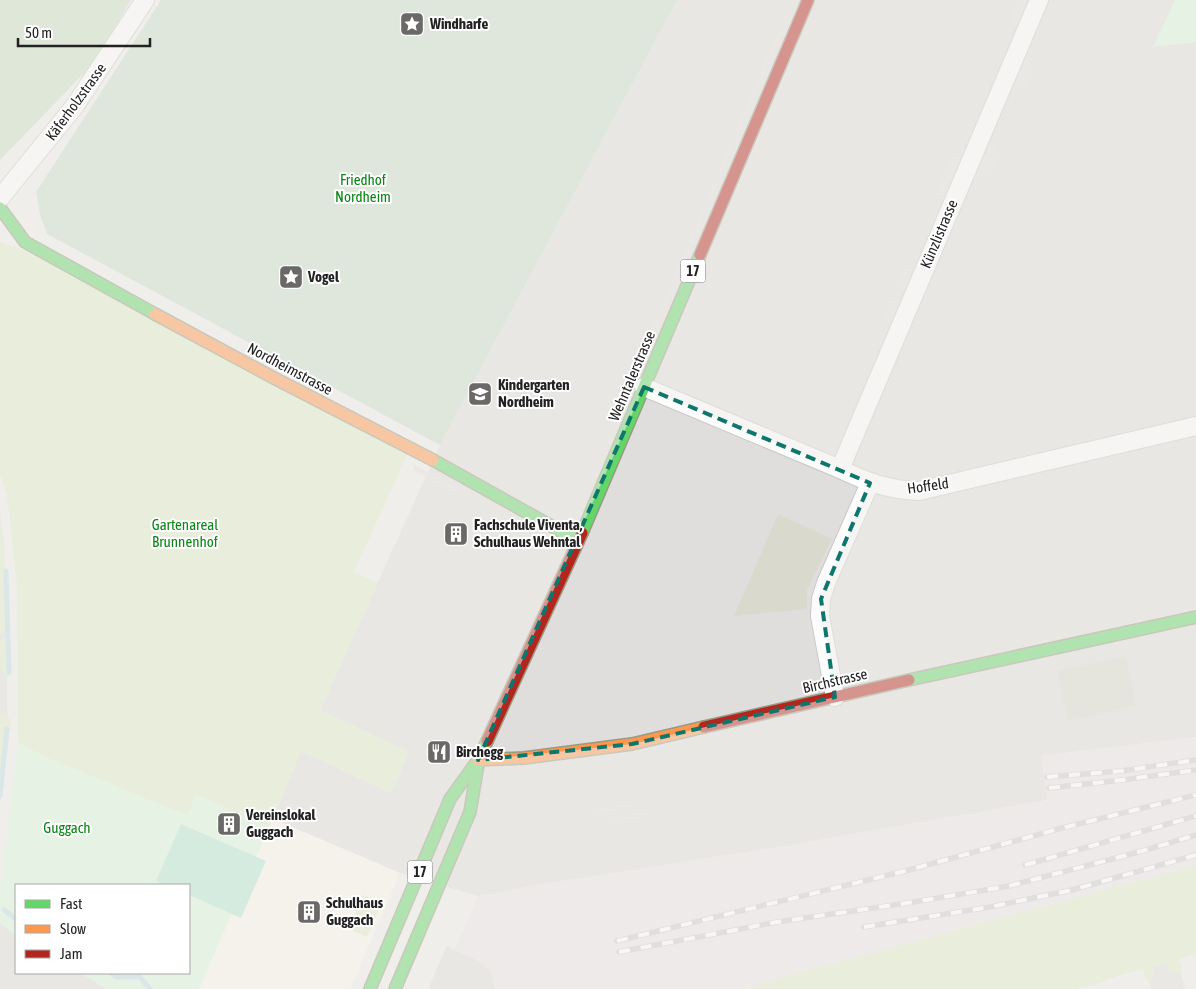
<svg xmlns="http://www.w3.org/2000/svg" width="1196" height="989" font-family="'Asap Condensed',sans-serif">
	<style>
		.residential { fill: #dfdedc }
		.industrial { fill: #ede4e9 }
		.education { fill: #f8f7e8 }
		.construction { fill: #d9d9cd }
		.grass { fill: #ddeccb }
		.forest { fill: #cbdec1 }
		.cemetery { fill: #cadbca }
		.park { fill: #daf5da }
		.pitch { fill: #b7e6d2 }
		.parking { fill: #e0dfde }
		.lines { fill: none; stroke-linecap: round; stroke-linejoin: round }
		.stream { stroke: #bfdbe3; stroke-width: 5 }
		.street-casing { stroke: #c9c8c7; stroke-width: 20 }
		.fast-casing { stroke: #999a82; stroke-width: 14 }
		.slow-casing { stroke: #999a82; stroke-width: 14 }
		.jam-casing { stroke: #999a82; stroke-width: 14 }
		.street { stroke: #fdfcfc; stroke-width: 18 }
		.fast { stroke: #63d668; stroke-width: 11 }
		.slow { stroke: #ff974d; stroke-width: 11 }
		.jam { stroke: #b3261e; stroke-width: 11 }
		.rail-casing { stroke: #ccc; stroke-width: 5.5 }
		.rail { stroke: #fff; stroke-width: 4; stroke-dasharray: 11; stroke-linecap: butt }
		.marked { fill: none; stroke: #0f766e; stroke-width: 4; stroke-dasharray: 10 6; stroke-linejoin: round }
		.labels { text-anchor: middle; stroke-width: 4; stroke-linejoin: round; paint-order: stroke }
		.shield { fill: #fff; stroke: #646464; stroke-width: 1 }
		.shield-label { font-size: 14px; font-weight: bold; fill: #222 }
		.poi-label { font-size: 15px; font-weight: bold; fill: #222; stroke: #fff; text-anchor: start }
		.street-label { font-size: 15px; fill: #222; stroke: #fff }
		.park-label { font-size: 15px; fill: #0c8416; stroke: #fff }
	</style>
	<rect width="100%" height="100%" fill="#f0eeeb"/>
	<path class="residential" d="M674,0H1196V737L1041,756L1048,800L784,846L538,885L478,896L400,873L273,819L301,751L391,793L409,752L320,710L440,445L659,34Z
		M0,509L4,547L8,740L0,790Z
		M0,923L16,935V973H80L107,989H0Z
		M447,945L454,950L475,959L491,972L495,989H428Z"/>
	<path class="industrial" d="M1196,737V865L738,989H495L491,972L475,959L454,950L478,896L538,885L784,846L1048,800L1041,756Z"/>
	<path class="education" d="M273,819L400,873L350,989H199Z"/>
	<path class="construction" d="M778,514L832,539L807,590V609L734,616Z
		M1125,656L1137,706L1068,721L1057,671Z"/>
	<path class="grass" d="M0,242L21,249L407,455L354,572L378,583L320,710L409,752L391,793L301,751L269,827L197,795L188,816L50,759L18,743L17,585L7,495L0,474Z
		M0,509L9,628L0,635Z
		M10,634L9,677H6L0,667V641Z
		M0,710L11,720L0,807Z
		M1196,865V954L1179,959L1183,971L1173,973L1168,969L1155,975L1147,981L1143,969L1105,980V982L1075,989H750L749,986Z
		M363,895L382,902L367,937L349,929Z"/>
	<path class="forest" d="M0,0H131L94,63L0,160Z"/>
	<path class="cemetery" d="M161,0H677L440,445L47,234L40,214L36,192Z"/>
	<path class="park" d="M1175,0H1196V42L1153,47Z
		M18,743L50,759L187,816L196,795L269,827L199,989H107L80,973H189V885H16V935L0,923V893Z"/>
	<path class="pitch" d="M181,824L266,861L241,918L189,895V885H166L156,881Z"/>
	<path class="parking" d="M1019,0H1033L1021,28L1009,23Z
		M779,27L784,29L722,174L717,172Z
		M1026,58L1034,71L1023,98L1014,86Z
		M991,140L1000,153L989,180L979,167Z
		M952,154L965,159L948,200L936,194Z
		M713,182L718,184L662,316L657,314Z
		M904,268L916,273L908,292L896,287Z
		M891,298L904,303L895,324L883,319Z
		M654,319L660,321L623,410L617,408Z
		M413,464L460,489L458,494L415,471Z
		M630,802L631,808L590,817L588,811Z
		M645,811L646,817L606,825L604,819Z
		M1167,964L1168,969L1172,973L1181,972L1185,988L1182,989H1151L1149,981L1155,975L1153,967Z"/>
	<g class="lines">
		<path class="stream" d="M6,571L9,673
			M0,796L7,729
			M4,910L16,919
			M113,973L114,976L117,977H140L150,989"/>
		<defs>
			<path id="street" d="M0,198L74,107L145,0
				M644,387L840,469C867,482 888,490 919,491L1196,426
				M840,469L1039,0
				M835,697L820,616L821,599L826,583L870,483"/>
			<path id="fast" d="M0,208L25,242L155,314
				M433,460L578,541
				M582,533L700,255
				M909,680L1196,617
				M370,989L450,799L478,760L487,741
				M395,989L470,812L478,764"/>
			<path id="slow" d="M155,314L272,377L433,460
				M478,760L524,758L632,744L704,727"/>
			<path id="jam" d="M700,255L808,0
				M704,727L909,680
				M487,741L582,533"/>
		</defs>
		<use href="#street" class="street-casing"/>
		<use href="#fast" class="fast-casing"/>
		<use href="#slow" class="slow-casing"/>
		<use href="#jam" class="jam-casing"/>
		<use href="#street" class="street"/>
		<use href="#fast" class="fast"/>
		<use href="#slow" class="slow"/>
		<use href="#jam" class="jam"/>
		<defs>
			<path id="rail" d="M1047,777L1121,771L1196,760
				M1049,788L1122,780L1196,770
				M1025,865L1196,816
				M864,927L990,907L1072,890L1196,855
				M617,941L905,871L1062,828L1196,795
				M619,952L777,922L914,902L1009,886L1135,853L1196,835"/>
		</defs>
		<use href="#rail" class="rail-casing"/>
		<use href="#rail" class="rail"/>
	</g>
	<path d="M0 0H1196V989H0ZM644,387L870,483L821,599L835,697L632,744L478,760Z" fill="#f0eeeb" fill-opacity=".55" fill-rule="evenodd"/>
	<path class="marked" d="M644,387L870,483L821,599L835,697L632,744L478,760Z"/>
	<defs>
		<symbol id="sight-square" viewBox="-11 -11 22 22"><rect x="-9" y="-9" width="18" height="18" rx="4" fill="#6a6968" stroke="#fff"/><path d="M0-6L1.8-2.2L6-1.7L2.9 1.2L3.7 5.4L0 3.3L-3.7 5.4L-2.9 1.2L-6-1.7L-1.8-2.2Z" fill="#fff"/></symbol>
		<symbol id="school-square" viewBox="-11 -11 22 22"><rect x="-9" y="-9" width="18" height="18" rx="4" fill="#6a6968" stroke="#fff"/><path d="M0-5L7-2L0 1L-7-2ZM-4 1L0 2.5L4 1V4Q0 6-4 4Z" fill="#fff"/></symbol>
		<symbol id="building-square" viewBox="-11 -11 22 22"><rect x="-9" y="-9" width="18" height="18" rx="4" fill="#6a6968" stroke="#fff"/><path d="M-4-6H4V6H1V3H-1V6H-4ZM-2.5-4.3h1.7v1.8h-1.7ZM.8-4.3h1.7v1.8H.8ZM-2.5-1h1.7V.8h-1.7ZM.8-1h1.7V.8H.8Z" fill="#fff"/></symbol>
		<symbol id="restaurant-square" viewBox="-11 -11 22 22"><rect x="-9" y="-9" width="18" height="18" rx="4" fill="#6a6968" stroke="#fff"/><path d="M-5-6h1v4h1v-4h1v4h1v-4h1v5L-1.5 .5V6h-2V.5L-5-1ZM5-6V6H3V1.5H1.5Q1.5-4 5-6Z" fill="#fff"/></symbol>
	</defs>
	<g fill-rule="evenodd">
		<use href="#sight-square" x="398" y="10" width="28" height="28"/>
		<use href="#sight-square" x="277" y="263" width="28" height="28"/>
		<use href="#school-square" x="466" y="380" width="28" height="28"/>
		<use href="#building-square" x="442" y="520" width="28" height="28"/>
		<use href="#restaurant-square" x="425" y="738" width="28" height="28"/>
		<use href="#building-square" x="215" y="810" width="28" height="28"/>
		<use href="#building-square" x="295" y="898" width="28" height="28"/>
	</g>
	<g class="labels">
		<g class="shield">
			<rect x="680.5" y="259.5" width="25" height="23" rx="4"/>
			<rect x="407.5" y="860.5" width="25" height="23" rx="4"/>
		</g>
		<g class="shield-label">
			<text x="693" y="276">17</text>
			<text x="420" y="877">17</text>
		</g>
		<g class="poi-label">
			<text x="430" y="29">Windharfe</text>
			<text x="308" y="282">Vogel</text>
			<text x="498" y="390">Kindergarten<tspan x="498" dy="17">Nordheim</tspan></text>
			<text x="474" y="530">Fachschule Viventa,<tspan x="474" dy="17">Schulhaus Wehntal</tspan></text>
			<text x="456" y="757">Birchegg</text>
			<text x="246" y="820">Vereinslokal<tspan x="246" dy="17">Guggach</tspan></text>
			<text x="326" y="908">Schulhaus<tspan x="326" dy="17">Guggach</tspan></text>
		</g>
		<g class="street-label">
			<text transform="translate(76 102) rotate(-54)" y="5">Käferholzstrasse</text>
			<text transform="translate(939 234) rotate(-67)" y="5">Künzlistrasse</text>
			<text transform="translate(290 369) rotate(28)" y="5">Nordheimstrasse</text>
			<text transform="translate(632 376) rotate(-67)" y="5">Wehntalerstrasse</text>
			<text transform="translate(928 486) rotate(-8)" y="5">Hoffeld</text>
			<text transform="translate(835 681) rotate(-13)" y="5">Birchstrasse</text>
		</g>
		<g class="park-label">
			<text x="363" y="185">Friedhof<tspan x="363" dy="17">Nordheim</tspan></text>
			<text x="185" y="530">Gartenareal<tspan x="185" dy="17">Brunnenhof</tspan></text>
			<text x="67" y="833">Guggach</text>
		</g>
	</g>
	<rect x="15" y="884" width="175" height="90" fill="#ffffff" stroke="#a7a7a7"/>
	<rect x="25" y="900" width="25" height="8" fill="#63d668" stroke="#a7a7a7"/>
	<text x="60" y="909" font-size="15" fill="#222222">Fast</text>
	<rect x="25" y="925" width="25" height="8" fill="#ff974d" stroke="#a7a7a7"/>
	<text x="60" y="934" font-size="15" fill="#222222">Slow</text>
	<rect x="25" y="950" width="25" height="8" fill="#b3261e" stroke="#a7a7a7"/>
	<text x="60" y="959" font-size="15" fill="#222222">Jam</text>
	<path d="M18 38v8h132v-8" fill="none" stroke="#222222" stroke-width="2.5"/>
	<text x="25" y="38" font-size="15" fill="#222222" stroke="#ffffff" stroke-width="4" paint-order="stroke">50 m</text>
</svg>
